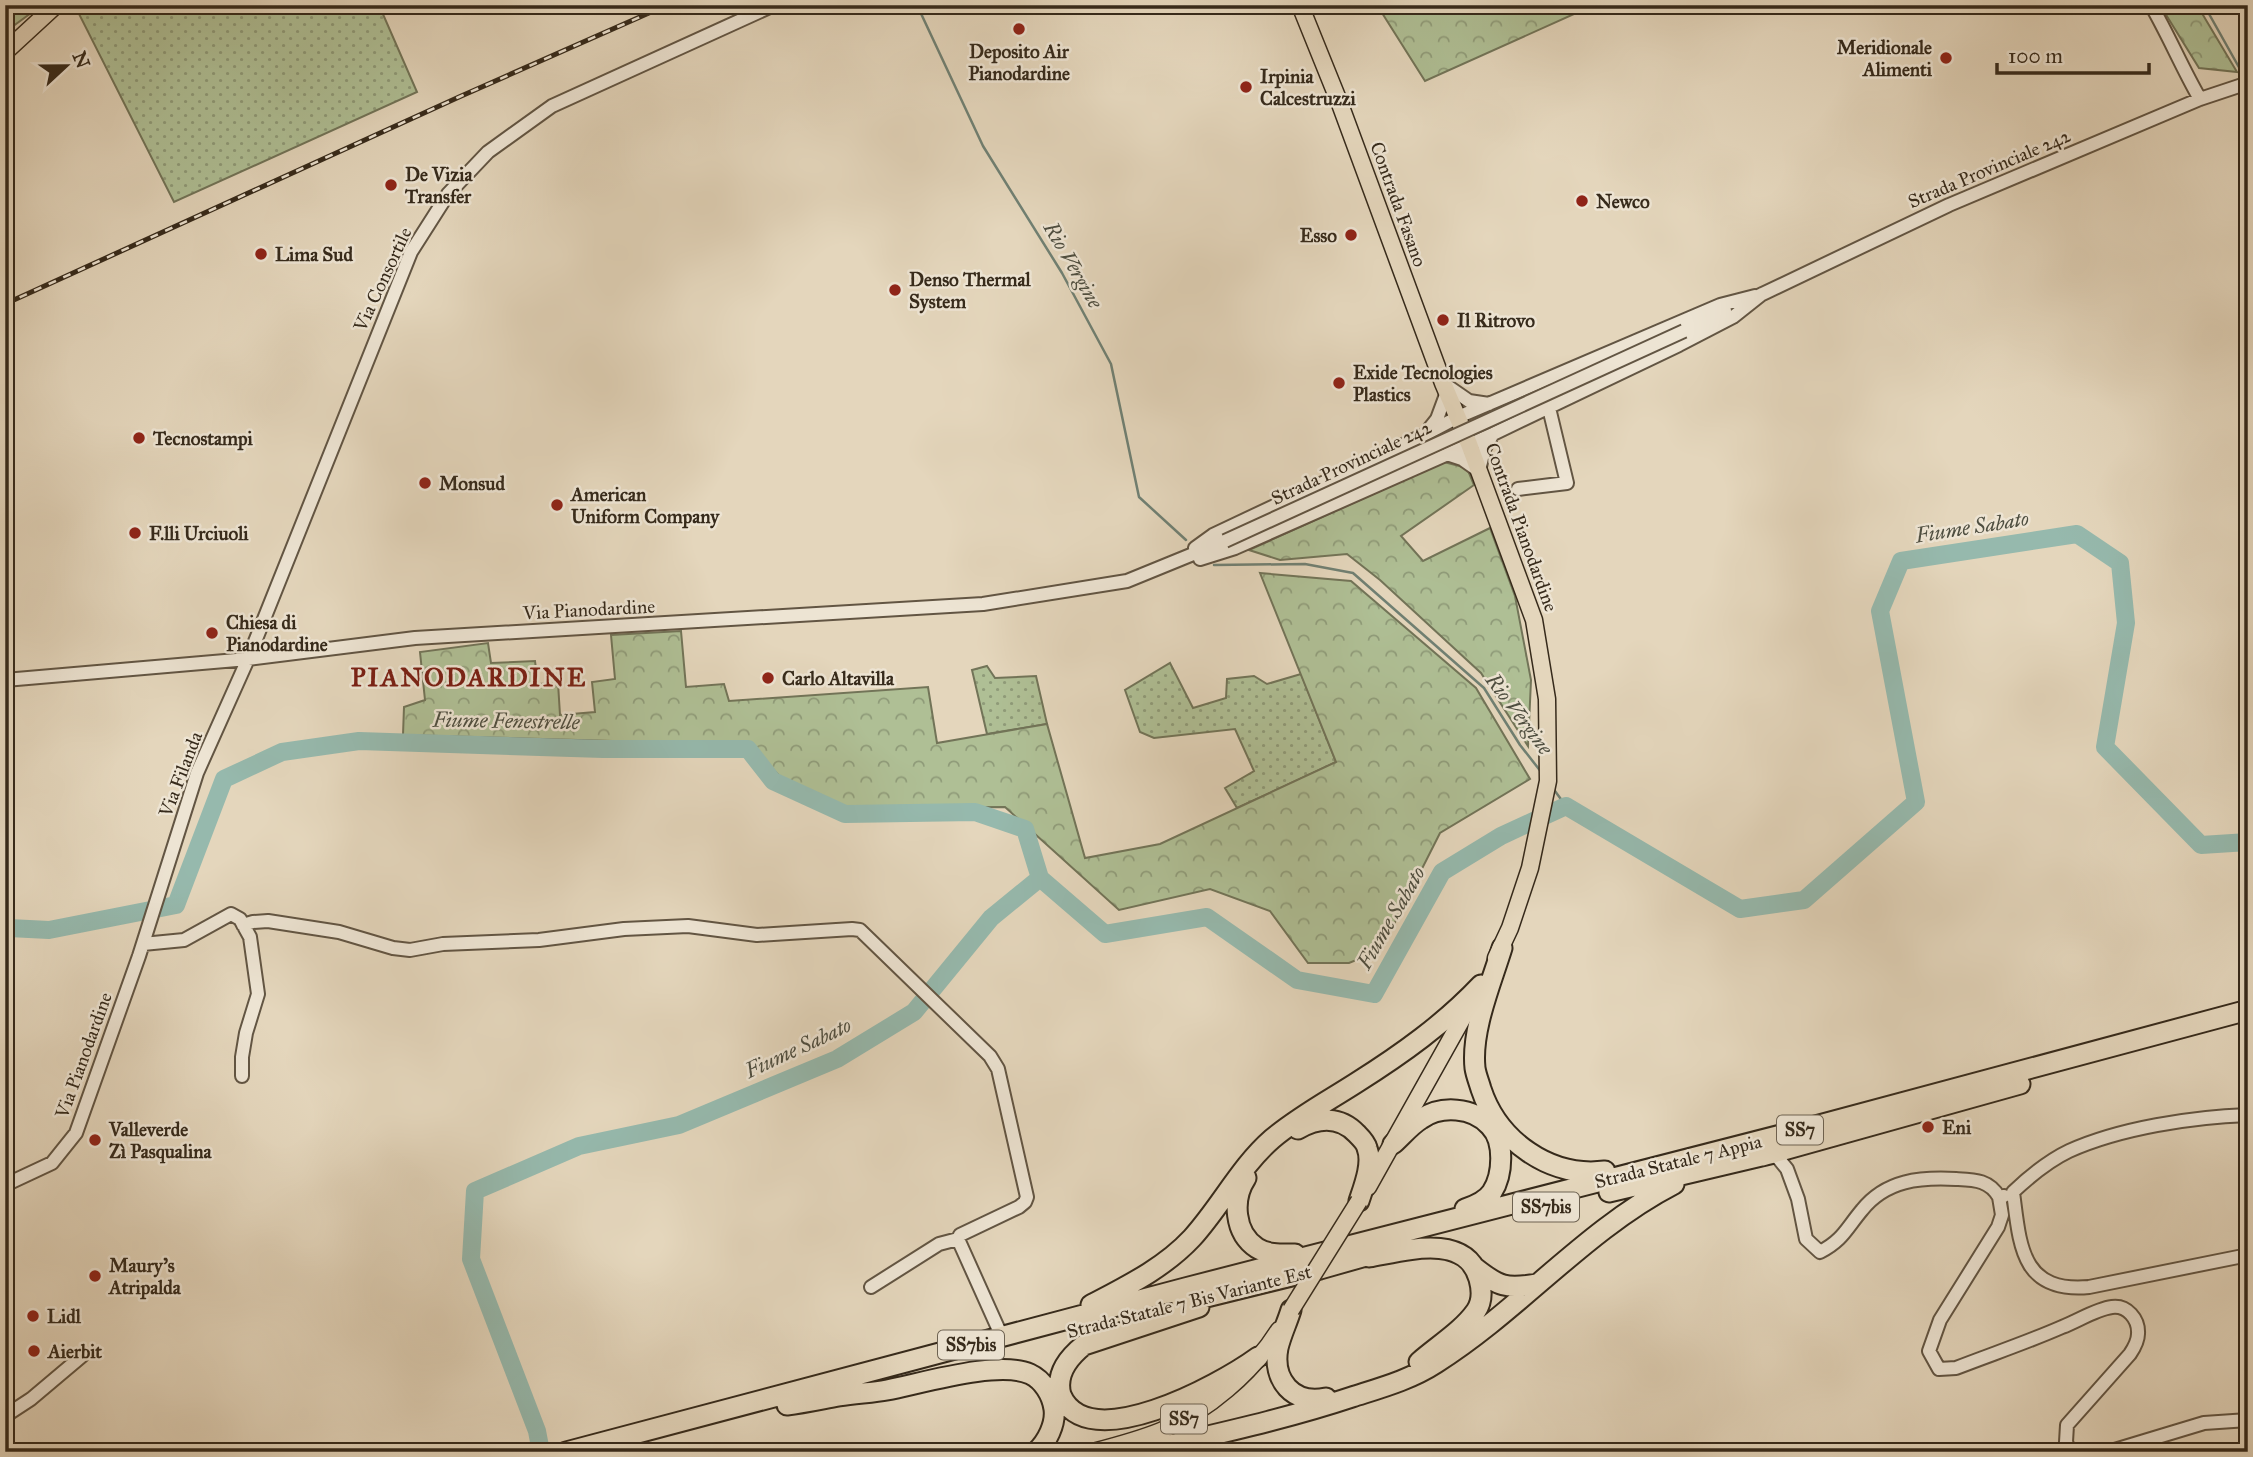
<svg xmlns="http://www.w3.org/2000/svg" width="2253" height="1457" font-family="'IM FELL Great Primer',serif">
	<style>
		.grass { fill: url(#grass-dots); stroke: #727458; stroke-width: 2 }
		.forest { fill: url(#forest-crowns); stroke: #727458; stroke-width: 2 }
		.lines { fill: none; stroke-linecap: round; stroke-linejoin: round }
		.stream { stroke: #708073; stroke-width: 2.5 }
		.river { stroke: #96b9ad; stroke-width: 18 }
		.minor-casing { stroke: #625543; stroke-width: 16 }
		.major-casing { stroke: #362a1b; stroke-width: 19 }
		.highway-casing { stroke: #362a1b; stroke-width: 23 }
		.minor { stroke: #ede4d3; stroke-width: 12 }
		.major { stroke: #e4d6bc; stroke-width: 16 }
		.highway { stroke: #e4d6bc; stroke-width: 19 }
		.rail-casing { stroke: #362a1b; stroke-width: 5 }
		.rail { stroke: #ede4d3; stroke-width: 2.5; stroke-dasharray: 8; stroke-linecap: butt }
		.minor-bridge-casing { stroke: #625543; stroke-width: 16; stroke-linecap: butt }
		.major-bridge-casing { stroke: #362a1b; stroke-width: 19; stroke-linecap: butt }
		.minor-bridge { stroke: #ede4d3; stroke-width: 12 }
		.major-bridge { stroke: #e4d6bc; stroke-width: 16 }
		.poi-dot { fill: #8f2418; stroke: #ede4d3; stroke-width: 2.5 }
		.labels { text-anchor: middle; stroke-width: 5; stroke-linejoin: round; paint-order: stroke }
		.shield { fill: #ede4d3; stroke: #6d6252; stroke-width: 2 }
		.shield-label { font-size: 18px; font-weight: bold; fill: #362a1b }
		.poi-label { font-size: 19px; font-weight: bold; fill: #362a1b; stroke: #ede4d3; text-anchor: start }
		.street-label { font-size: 19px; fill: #362a1b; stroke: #ede4d3 }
		.water-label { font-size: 21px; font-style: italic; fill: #4e4e40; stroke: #ede4d3 }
		.district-label { font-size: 26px; font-weight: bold; letter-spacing: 2px; fill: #7a1f14; stroke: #ede4d3 }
	</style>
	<defs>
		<pattern id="grass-dots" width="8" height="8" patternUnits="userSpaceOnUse" patternTransform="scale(1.75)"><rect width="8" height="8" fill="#afbf95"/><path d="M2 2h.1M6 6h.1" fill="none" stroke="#8f9b79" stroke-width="1.8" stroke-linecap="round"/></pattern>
		<pattern id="forest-crowns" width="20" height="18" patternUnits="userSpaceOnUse" patternTransform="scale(1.75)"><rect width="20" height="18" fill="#afbf95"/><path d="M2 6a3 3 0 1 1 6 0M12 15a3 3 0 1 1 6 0" fill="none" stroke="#8f9b79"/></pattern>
	</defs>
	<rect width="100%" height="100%" fill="#e4d6bc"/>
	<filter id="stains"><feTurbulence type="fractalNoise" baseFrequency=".00286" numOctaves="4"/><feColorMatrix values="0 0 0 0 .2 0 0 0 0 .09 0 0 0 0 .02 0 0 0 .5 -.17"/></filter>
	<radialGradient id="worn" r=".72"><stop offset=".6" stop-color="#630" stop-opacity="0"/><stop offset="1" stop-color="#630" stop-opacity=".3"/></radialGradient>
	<path class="grass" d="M84,5H379L417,92L174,202L78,12Z
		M1170,663L1193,708L1226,698L1227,679L1254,676L1267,684L1301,674L1336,762L1237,808L1225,788L1254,771L1235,729L1154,738L1140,732L1125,690Z
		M987,666L995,678L1036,676L1047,724L987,734L972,670Z"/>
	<path class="forest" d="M5,5H42L5,32Z
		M1377,5H1594L1425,81Z
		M2160,5H2197L2237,72L2199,68Z
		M1444,462L1467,468L1474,485L1401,536L1423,561L1490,528L1515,596L1531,680L1528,746L1481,673L1380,580L1347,554L1280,560L1249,550Z
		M1260,573L1351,581L1476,688L1530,779L1440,833L1381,950L1349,963H1308L1270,911L1210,889L1119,910L1005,807L846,808L783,780L751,745L403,735L404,707L425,700L420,652L488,643L491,663L535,661L538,684L558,683L560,715L595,712L592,682L615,679L611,635L681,631L686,687L724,684L729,701L928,687L937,743L1047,724L1085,858L1160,844L1336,762Z"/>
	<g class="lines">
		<path class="stream" d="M917,5L983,146L1062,273L1111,364L1139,497L1186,540
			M2204,5L2245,78
			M1214,565L1305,564L1353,573L1484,688L1520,745L1542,773
			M1552,787L1566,806"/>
		<path class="river" d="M5,932L9,928L49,930L176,905L224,779L282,752L359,741L603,749H748L773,781L845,814L975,812L1025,829L1040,878
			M541,1452L537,1431L471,1259L475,1191L579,1146L679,1125L837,1059L914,1012L991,918L1040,878L1105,934L1207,917L1297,980L1374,994L1442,872L1501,836L1566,806L1740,909L1804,900L1916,802L1880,611L1901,561L2077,534L2120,563L2126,623L2105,747L2201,845L2248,842"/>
		<defs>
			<path id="minor" d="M2151,5C2169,36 2182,68 2200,99
				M1754,298L1949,205L2200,99L2248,83
				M1684,331L1725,311
				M1443,383L1469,401L1489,404
				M1429,429L1437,419L1447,392
				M1447,454L1462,459L1479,471L1484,449L1493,434
				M1518,489L1567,483L1549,408
				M1195,548L1213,535L1424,435L1458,417L1720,305L1755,296
				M1200,559L1235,548L1493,434L1679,345L1733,317L1762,294
				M5,680L248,659L415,638L983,604L1127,581L1225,541
				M243,925L253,922L268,921L339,932L393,948L410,950L443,944L539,940L624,929L688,926L757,935L852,929L860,930L990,1056L998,1069L1027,1197L1025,1202L1019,1207L960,1235L958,1239L1002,1337
				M143,944L184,940L231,914L240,919L250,937L258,994L246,1033L242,1057V1076
				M2248,1115C2192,1117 2120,1128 2069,1151C2048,1161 2030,1176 2013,1192C2020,1246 2021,1293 2089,1287L2248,1255
				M1774,1153L1787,1169L1798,1199L1806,1239L1820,1252C1843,1240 1846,1229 1862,1210C1886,1180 1920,1177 1956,1179C1975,1180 1989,1180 1999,1197L2004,1196
				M5,1185L52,1163L76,1133L139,956L197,773L248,659L411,252L448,194L488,152L552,106L774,5
				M1999,1197L2002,1215L1998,1227L1940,1320L1929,1351L1939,1369L1956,1368C1992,1354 2028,1342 2062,1327C2078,1321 2096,1309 2112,1307C2127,1305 2139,1319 2138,1334C2138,1341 2134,1348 2130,1354L2067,1425L2066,1442L2070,1452
				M871,1287L939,1244L958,1239
				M5,1416L31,1399L82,1356
				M2108,1452L2204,1423L2248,1420"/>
			<path id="major" d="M1300,5L1340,104L1443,383L1469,444L1534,620L1547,699L1548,781L1530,868L1510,928L1496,958
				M5,52L56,5
				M1368,1187L1475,996
				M1093,1452C1116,1446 1139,1440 1161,1431C1207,1411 1252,1373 1279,1330"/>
			<path id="highway" d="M1502,948C1491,984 1471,1030 1475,1068C1476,1075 1479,1082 1481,1089C1498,1141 1550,1178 1605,1171
				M1298,1129C1319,1117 1340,1116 1357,1134C1361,1138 1366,1143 1367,1148C1373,1163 1364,1186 1359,1201
				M1393,1144C1402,1136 1411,1125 1421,1119C1441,1105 1473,1107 1490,1126C1505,1141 1503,1175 1492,1192C1486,1201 1474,1206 1465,1209
				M1762,1156L2020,1084
				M1246,1178C1232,1199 1234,1233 1257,1248C1268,1255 1282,1254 1295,1254
				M1609,1192L1774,1153
				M1369,1257C1404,1251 1466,1232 1479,1279C1482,1290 1483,1301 1476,1311C1462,1331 1437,1346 1419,1362
				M1474,1267C1499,1287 1506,1289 1537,1284
				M1182,1303L1320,1269L1380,1252
				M1091,1305C1127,1286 1164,1268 1192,1238C1221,1206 1240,1167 1272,1139C1298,1117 1328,1101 1356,1083C1402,1054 1444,1024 1481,985
				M1199,1307L1084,1345C1069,1357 1055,1374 1061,1395C1087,1457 1218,1386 1258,1357
				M1291,1310C1287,1323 1281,1335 1278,1348C1272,1380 1293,1405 1326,1398
				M787,1405C805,1403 822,1399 839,1396C855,1393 872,1393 887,1390C923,1383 998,1360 1030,1374C1043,1380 1052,1395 1054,1409C1056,1424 1047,1442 1036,1452
				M566,1452L1185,1288L1812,1127L2248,1010
				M1140,1452C1211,1435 1283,1420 1352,1397C1380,1388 1410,1380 1436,1363C1520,1310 1585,1230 1674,1184"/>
		</defs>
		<use href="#minor" class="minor-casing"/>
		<use href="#major" class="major-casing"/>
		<use href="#highway" class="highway-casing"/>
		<use href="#minor" class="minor"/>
		<use href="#major" class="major"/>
		<use href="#highway" class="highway"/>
		<defs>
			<path id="rail" d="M5,304L459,97L667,5"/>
		</defs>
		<use href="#rail" class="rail-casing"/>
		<use href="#rail" class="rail"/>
		<defs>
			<path id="minor-bridge" d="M1225,541L1684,331"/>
			<path id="major-bridge" d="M1291,1310L1359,1201"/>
		</defs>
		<use href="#minor-bridge" class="minor-bridge-casing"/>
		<use href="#major-bridge" class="major-bridge-casing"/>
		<use href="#minor-bridge" class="minor-bridge"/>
		<use href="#major-bridge" class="major-bridge"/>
	</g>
	<g class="poi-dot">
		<circle cx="1019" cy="29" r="7"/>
		<circle cx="1946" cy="58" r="7"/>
		<circle cx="1246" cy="87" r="7"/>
		<circle cx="391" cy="185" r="7"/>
		<circle cx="1582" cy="201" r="7"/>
		<circle cx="1351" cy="235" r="7"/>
		<circle cx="261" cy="254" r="7"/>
		<circle cx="895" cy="290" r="7"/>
		<circle cx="1443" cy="320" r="7"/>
		<circle cx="1339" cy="383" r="7"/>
		<circle cx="139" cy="438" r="7"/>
		<circle cx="425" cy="483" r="7"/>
		<circle cx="557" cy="505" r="7"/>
		<circle cx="135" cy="533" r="7"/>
		<circle cx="212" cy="633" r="7"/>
		<circle cx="768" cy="678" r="7"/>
		<circle cx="1928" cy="1127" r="7"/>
		<circle cx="95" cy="1140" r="7"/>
		<circle cx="95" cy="1276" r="7"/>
		<circle cx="33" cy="1316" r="7"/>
		<circle cx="34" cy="1351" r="7"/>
	</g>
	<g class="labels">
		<g class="shield">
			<rect x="1777" y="1115.5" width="46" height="29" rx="5"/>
			<rect x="1513" y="1192.5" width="66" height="29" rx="5"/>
			<rect x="938" y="1330.5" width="66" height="29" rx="5"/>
			<rect x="1161" y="1404.5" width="46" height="29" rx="5"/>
		</g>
		<g class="shield-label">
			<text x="1800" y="1136">SS7</text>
			<text x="1546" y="1213">SS7bis</text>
			<text x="971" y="1351">SS7bis</text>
			<text x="1184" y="1425">SS7</text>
		</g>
		<g class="poi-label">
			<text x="1932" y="54" text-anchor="end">Meridionale<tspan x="1932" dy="22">Alimenti</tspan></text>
			<text x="1019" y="58" text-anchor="middle">Deposito Air<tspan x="1019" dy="22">Pianodardine</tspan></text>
			<text x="1260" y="83">Irpinia<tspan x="1260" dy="22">Calcestruzzi</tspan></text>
			<text x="405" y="181">De Vizia<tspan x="405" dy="22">Transfer</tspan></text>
			<text x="1596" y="208">Newco</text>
			<text x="1337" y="242" text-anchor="end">Esso</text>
			<text x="275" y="261">Lima Sud</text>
			<text x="909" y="286">Denso Thermal<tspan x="909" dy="22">System</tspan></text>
			<text x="1457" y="327">Il Ritrovo</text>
			<text x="1353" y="379">Exide Tecnologies<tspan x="1353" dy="22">Plastics</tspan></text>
			<text x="153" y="445">Tecnostampi</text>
			<text x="439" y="490">Monsud</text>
			<text x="571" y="501">American<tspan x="571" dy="22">Uniform Company</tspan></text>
			<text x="149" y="540">F.lli Urciuoli</text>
			<text x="226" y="629">Chiesa di<tspan x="226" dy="22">Pianodardine</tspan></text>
			<text x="782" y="685">Carlo Altavilla</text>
			<text x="1942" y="1134">Eni</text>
			<text x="109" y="1136">Valleverde<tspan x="109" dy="22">Zì Pasqualina</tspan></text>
			<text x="109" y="1272">Maury's<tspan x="109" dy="22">Atripalda</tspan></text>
			<text x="47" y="1323">Lidl</text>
			<text x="48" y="1358">Aierbit</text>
		</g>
		<g class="street-label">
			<text transform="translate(1989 168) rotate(-23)" y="7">Strada Provinciale 242</text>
			<text transform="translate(1399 204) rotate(70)" y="7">Contrada Fasano</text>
			<text transform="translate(382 279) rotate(-65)" y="7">Via Consortile</text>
			<text transform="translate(1351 462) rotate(-25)" y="7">Strada Provinciale 242</text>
			<text transform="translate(1522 527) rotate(70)" y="7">Contrada Pianodardine</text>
			<text transform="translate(589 609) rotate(-3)" y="7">Via Pianodardine</text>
			<text transform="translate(180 774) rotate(-69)" y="7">Via Filanda</text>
			<text transform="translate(83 1055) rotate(-70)" y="7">Via Pianodardine</text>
			<text transform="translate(1678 1161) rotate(-14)" y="7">Strada Statale 7 Appia</text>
			<text transform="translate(1189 1301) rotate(-14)" y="7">Strada Statale 7 Bis Variante Est</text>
		</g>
		<g class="water-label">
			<text transform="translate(1073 265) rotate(60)" y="7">Rio Vergine</text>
			<text transform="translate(1972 527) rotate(-9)" y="7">Fiume Sabato</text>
			<text transform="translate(1519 714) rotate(53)" y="7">Rio Vergine</text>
			<text transform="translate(506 721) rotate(1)" y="7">Fiume Fenestrelle</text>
			<text transform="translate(1391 918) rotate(-60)" y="7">Fiume Sabato</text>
			<text transform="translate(798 1048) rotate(-25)" y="7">Fiume Sabato</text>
		</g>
		<g class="district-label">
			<text x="469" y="686">PIANODARDINE</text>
		</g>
	</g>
	<rect width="2253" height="1457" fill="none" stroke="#e4d6bc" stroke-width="28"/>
	<rect x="7" y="7" width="2239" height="1443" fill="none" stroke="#362a1b" stroke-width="3.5"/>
	<rect x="14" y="14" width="2225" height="1429" fill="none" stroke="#362a1b" stroke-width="2"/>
	<g transform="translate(66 66) rotate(68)" stroke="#ede4d3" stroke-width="5" paint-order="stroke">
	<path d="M0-5L12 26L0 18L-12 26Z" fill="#362a1b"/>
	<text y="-10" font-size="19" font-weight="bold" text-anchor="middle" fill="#362a1b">N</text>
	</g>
	<path d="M1997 63v10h152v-10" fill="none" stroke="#362a1b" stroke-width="3.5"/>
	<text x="2008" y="63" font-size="21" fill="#362a1b" stroke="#ede4d3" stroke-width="5" paint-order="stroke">100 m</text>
	<rect width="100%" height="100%" filter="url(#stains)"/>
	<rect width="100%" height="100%" fill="url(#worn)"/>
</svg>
